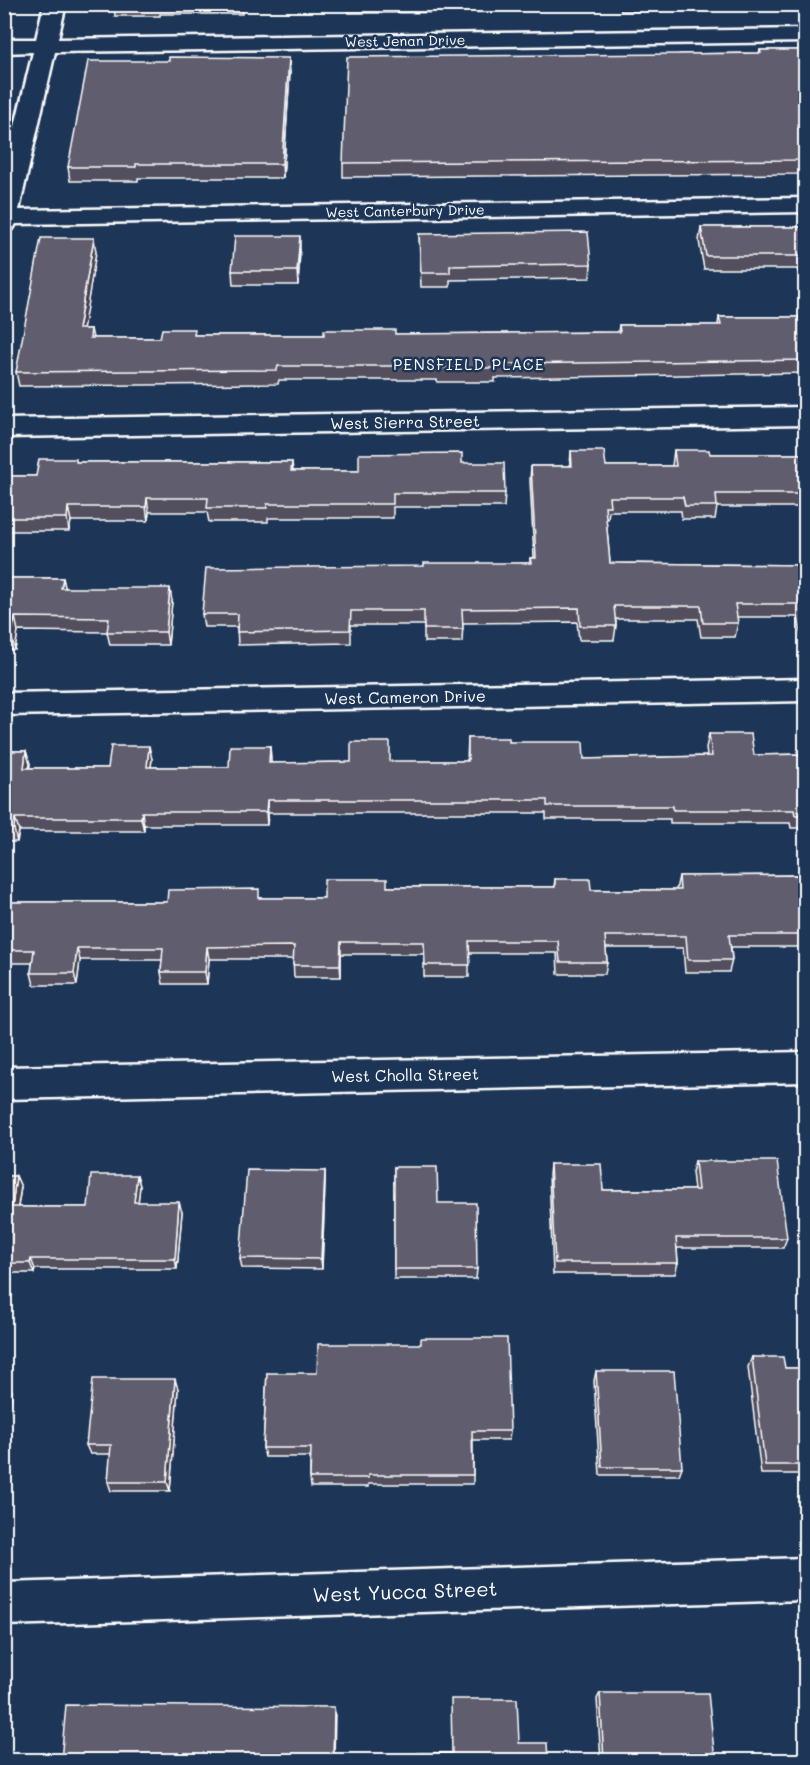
<svg xmlns="http://www.w3.org/2000/svg" width="810" height="1765" font-family="Mali,sans-serif">
	<style>
		.lines { fill: none; stroke-linecap: round; stroke-linejoin: round }
		.minor-casing { stroke: #fff; stroke-width: 5 }
		.minor { fill: #1d3557; fill-rule: evenodd }
		.wall { fill: #53505f; stroke: #fff; stroke-width: 1.5 }
		.shaded-wall { fill: #44414d; stroke: #fff; stroke-width: 1.5 }
		.building { fill: #615d6e; stroke: #fff; stroke-width: 1.5 }
		.labels { text-anchor: middle; stroke-width: 5; stroke-linejoin: round; paint-order: stroke }
		.far-street-label { font-size: 14px; fill: #fff; stroke: #1d3557 }
		.far-neighbourhood-label { font-size: 15px; letter-spacing: 1.5px; fill: #fff; stroke: #1d3557 }
		.street-label { font-size: 16px; fill: #fff; stroke: #1d3557 }
		.near-street-label { font-size: 20px; fill: #fff; stroke: #1d3557 }
	</style>
	<rect width="100%" height="100%" fill="#1d3557"/>
	<filter id="ink" filterUnits="userSpaceOnUse"><feTurbulence type="fractalNoise" baseFrequency=".0167" numOctaves="2"/><feDisplacementMap in="SourceGraphic" scale="12" xChannelSelector="R" yChannelSelector="G"/><feConvolveMatrix kernelMatrix="1 2 1 2 8 2 1 2 1" color-interpolation-filters="sRGB"/></filter>
	<g filter="url(#ink)">
		<g class="lines">
			<defs>
				<path id="minor" d="M44,4H66L58,39L806,29V42L55,52L19,210L806,198V212L16,224L13,229L4,231V171L33,52L4,53V39H36Z
					M806,407V425L4,437V419Z
					M806,679V701L4,715V693Z
					M806,1052V1082L4,1099V1067Z
					M806,1558V1600L4,1625V1583Z"/>
			</defs>
			<use href="#minor" class="minor-casing"/>
			<use href="#minor" class="minor"/>
		</g>
		<path class="wall" d="M114,4H243L242,14H160V16H115Z
			M349,4H493V12L349,13Z
			M619,4H743V7H666V11H621Z
			M760,50H806V174L343,177V163L680,54L759,53Z
			M290,72L283,178H138V181H70L68,167Z
			M701,227H806V275H799L797,269H704L699,241Z
			M419,234L591,264L590,278L450,280V287H421Z
			M300,250L298,285H233L232,271Z
			M96,252L83,329H91L93,338H160L196,335H324L618,332L619,325H718L719,317H806V373L495,378V382H437V380H279L278,384L19,386L16,372Z
			M674,450L710,454H806V507H717L715,519H682L681,511H609L608,519H606L610,563L806,565V635H801L798,617H737L738,623L735,637H701L698,619H616V626L614,640H579L577,622L463,623L462,642H424V625H351V643L238,645L237,627H204L202,614L424,566L530,563V558H534L530,480L531,466H570L571,451L606,466H672Z
			M77,462H292L293,471H359L462,463L505,493L504,507H393V518H268V522H209L207,512H149L148,521H71L69,531H4V476H36Z
			M4,578H63L65,588L172,601L168,645H110L107,632L18,631L15,650H4Z
			M709,734L754,755L806,754V828H791L790,823H670V819H546V813H268L267,825H144V831H19L17,842H4V751H26L30,764L29,768H108L152,759L151,767H229L270,746L271,763L467,761L468,738L509,742L584,759L707,756L706,748Z
			M806,875V947H731L732,960L729,972H685L683,948H606L607,962L605,974H558L557,953H469V977H424V954H341V977H294L293,959H209L207,984H163L161,972L162,960H80L77,985H34L31,973L32,963H4V895L7,902H167L260,898H324L387,887H554L555,879L591,890H676L679,876Z
			M695,1161L787,1238L783,1248H677L678,1263L675,1274H553L549,1175L550,1164L603,1190H694L692,1172Z
			M394,1167L438,1203L477,1269L476,1279H394Z
			M325,1171V1182L322,1269L242,1268L240,1258Z
			M137,1175L140,1186L138,1202L182,1212L177,1269H35L34,1273H4V1176H16L21,1187L18,1207H88Z
			M752,1357L785,1368H806V1474H761L748,1367Z
			M596,1371L682,1467L679,1475H600L594,1381Z
			M267,1373L510,1431L509,1440H473V1484H368V1487H311L310,1478V1457H265L263,1448Z
			M178,1389L170,1491H111L108,1482L111,1454H90L86,1445Z
			M600,1693L715,1761H601L597,1699Z"/>
		<path class="shaded-wall" d="M289,58L290,72L283,178L282,164Z
			M300,236V250L298,285L297,271Z
			M94,238L96,252L81,343L78,329Z
			M147,498L149,512L148,521L146,507Z
			M68,507L71,521L69,531L67,518Z
			M63,578L66,591L61,588Z
			M170,588L172,601L168,645L166,632Z
			M15,617L18,631L15,650L11,636Z
			M149,746L152,759L149,780L147,767Z
			M270,746L271,760L270,776L269,763Z
			M26,751L30,764L27,781L24,768Z
			M267,800L268,813L267,825L266,812Z
			M142,812L144,825V831L141,818Z
			M15,818L19,831L17,842L14,829Z
			M341,942V977L340,965Z
			M207,947L209,959L207,984L205,972Z
			M77,948L80,960L77,985L74,973Z
			M325,1171V1182L322,1269L321,1259Z
			M137,1175L140,1186L137,1212L134,1202Z
			M16,1176L21,1187L16,1218L12,1207Z
			M179,1202L182,1212L177,1269L175,1259Z
			M31,1259L35,1269L34,1273L30,1263Z
			M175,1379L178,1389L170,1491L167,1482Z
			M7,1382L12,1391L4,1449V1404Z
			M334,1707L335,1713L334,1761H333Z"/>
		<path class="building" d="M760,50H806V160L343,163L347,57L680,54L761,53Z
			M169,57L289,58L282,164H136V167H68L88,61H169Z
			M701,227H806V261H801L800,256H706Z
			M588,232L591,264L450,266V273H421L419,234Z
			M235,236H300L297,271H232Z
			M41,238H94L78,329H91L90,338H160L162,329H195L194,335H324V330H395V334L620,332L619,325H721L719,317H806V360L496,364V368H437V366H278L277,370L16,372Z
			M674,450H709L710,454H806V494H716L717,506H685L683,497H609L610,506H605L610,563L806,565V621H805L801,604H735L738,623H703L701,606H614L616,626H580L579,608L462,609L463,629H424V611H351L350,630L237,632L238,614H202L206,568L424,566V563H531L530,558H536L531,466H572L571,451H604L606,466H676Z
			M462,453V463H504L505,493H393V504H267V508H207L208,498H147L146,507H68L67,518H4V476H36L39,459H76V462H292L291,471H359V454Z
			M4,578H63L61,588H170L166,632H107L109,618L15,617L11,636H4Z
			M709,734H751L754,755L806,754V815H795L794,810H673V806H547V800H267L266,812H142L141,818H15L14,829H4V751H26L24,768H108L111,746H149L147,767H229L230,746H270L269,763L351,762V742H390V761H468V738H509V742H583L584,759L712,756Z
			M806,875V935H729L732,960H688L686,936H605L607,962H560L558,941H469L470,965H425L424,942H341L340,965H293L294,946L207,947L205,972H161L163,948H77L74,973H31L34,950H4V902H167L168,890L259,889V898H324V879H387V887H555V879H590L591,890H680L679,876Z
			M695,1161H777L787,1238H676L678,1263H555L550,1164H601L603,1190H698Z
			M394,1167H437L438,1203H476L477,1269H394Z
			M247,1170L325,1171L321,1259L240,1258Z
			M91,1175H137L134,1202H179L175,1259H31L30,1263H4V1176H16L12,1207H88Z
			M421,1338H507L510,1431H472L473,1475H368V1478H310L311,1448H263L267,1373H317L318,1344H421Z
			M752,1357H783L785,1368H806V1465H765Z
			M596,1371H674L682,1467H602Z
			M93,1379H175L167,1482H108L111,1445H86Z
			M4,1382H7L4,1404Z
			M600,1693H708L715,1761H604Z
			M451,1699H517L519,1743H547L548,1761H418V1753H452Z
			M66,1705L334,1707L333,1761H61Z"/>
	</g>
	<g class="labels">
		<g class="far-street-label">
			<text transform="translate(405 41) rotate(-1)" y="5">West Jenan Drive</text>
			<text transform="translate(405 211) rotate(-1)" y="5">West Canterbury Drive</text>
		</g>
		<g class="far-neighbourhood-label">
			<text x="469" y="370">PENSFIELD PLACE</text>
		</g>
		<g class="street-label">
			<text transform="translate(405 422) rotate(-1)" y="6">West Sierra Street</text>
			<text transform="translate(405 697) rotate(-1)" y="6">West Cameron Drive</text>
			<text transform="translate(405 1075) rotate(-1)" y="6">West Cholla Street</text>
		</g>
		<g class="near-street-label">
			<text transform="translate(405 1592) rotate(-2)" y="7">West Yucca Street</text>
		</g>
	</g>
	<rect width="810" height="1765" fill="none" stroke="#1d3557" stroke-width="24"/>
	<rect x="12" y="12" width="786" height="1741" fill="none" stroke="#fff" stroke-width="2" filter="url(#ink)"/>
</svg>
